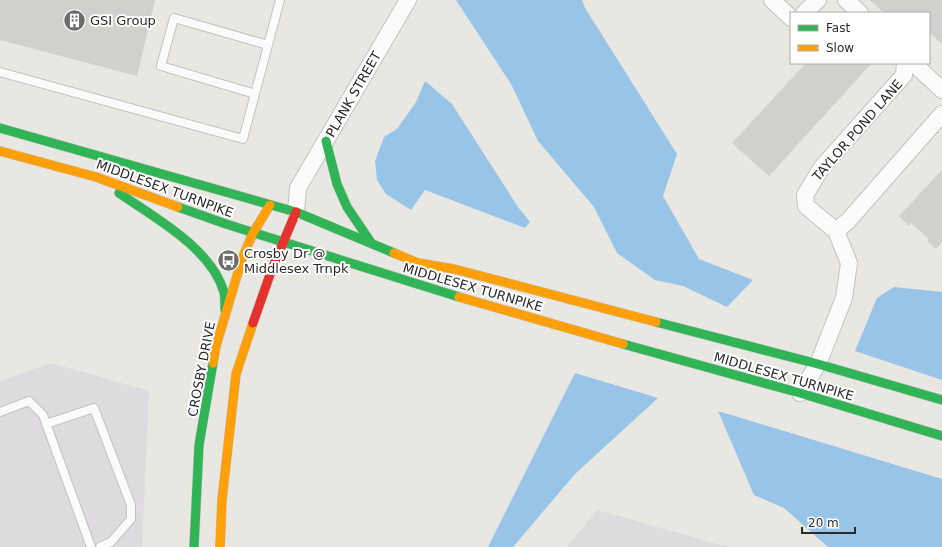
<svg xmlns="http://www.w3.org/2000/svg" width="942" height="547" font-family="'DejaVu Sans',sans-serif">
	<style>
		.industrial { fill: #dddbdd }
		.water { fill: #98c5e7 }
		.building { fill: #d1d0cc }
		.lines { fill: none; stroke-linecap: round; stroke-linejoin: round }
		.lane-casing { stroke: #c2c2c2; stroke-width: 10 }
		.street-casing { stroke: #c2c2c2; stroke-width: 18 }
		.fast-casing { stroke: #c2c2c2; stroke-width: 10 }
		.slow-casing { stroke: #c2c2c2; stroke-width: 10 }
		.jam-casing { stroke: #c2c2c2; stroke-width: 10 }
		.lane { stroke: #fcfbfb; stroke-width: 8 }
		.street { stroke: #fcfbfb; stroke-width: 16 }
		.fast { stroke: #30b455; stroke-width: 9 }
		.slow { stroke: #ff9f0a; stroke-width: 9 }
		.jam { stroke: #e5322d; stroke-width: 9 }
		.labels { text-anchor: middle; stroke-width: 4; stroke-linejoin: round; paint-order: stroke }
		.poi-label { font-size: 13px; fill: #2b2b2b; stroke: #fff; text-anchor: start }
		.street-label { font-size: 13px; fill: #2b2b2b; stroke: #fff }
	</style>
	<rect width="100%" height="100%" fill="#e8e7e2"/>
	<path class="industrial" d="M51,363L149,391L142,547H0V381Z
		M597,510L728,547H567Z"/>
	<path class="water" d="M456,0H582L585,8L677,154L663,196L699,259L753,280L727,307L683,286L655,280L617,253L594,207L538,141L511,84Z
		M425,81L452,104L518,207L530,222L525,228L425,190L411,210L386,194L377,180L375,161L384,137L397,129L416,102Z
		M894,287L942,292V380L855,351L877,298Z
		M575,373L658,398L575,474L513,547H488Z
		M718,411L942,479V547H828L784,508L754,495Z"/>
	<path class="building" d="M0,0H155L137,76L0,40Z
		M870,0H942V44L929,32V13H884Z
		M806,63H872L769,176L732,143Z
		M942,170V242L936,249L927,241L929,239L911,223L909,226L899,216Z"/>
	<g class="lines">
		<defs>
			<path id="lane" d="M0,72L243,139L280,0
				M255,94L161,66L174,18L268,45
				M0,412L29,401L43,415L91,547
				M46,424L94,408L131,505V519L111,542L100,547"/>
			<path id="street" d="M772,0L791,18
				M846,0L860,13
				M804,13L818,0
				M913,63L942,90
				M296,212L298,188L408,0
				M836,231L848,221L942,114
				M800,393L818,364L844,298L849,263L836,231L806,206L805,195L822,167L904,75L905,63"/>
			<path id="fast" d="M0,128L296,212L394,253
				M326,141L337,184L347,207L372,244
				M119,193C155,218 211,248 224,292C225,297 225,304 225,310
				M178,207L226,224L459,297
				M656,322L818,364L942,400
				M623,344L800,393L942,436
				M194,547L199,445L213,363"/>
			<path id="slow" d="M0,151L96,177L178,207
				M394,253L418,263L454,269L656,322
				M459,297L623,344
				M213,363L216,346L242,259L253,233L270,205
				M220,547L222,500L236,374L253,323"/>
			<path id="jam" d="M253,323L272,269L296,212"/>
		</defs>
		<use href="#lane" class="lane-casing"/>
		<use href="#street" class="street-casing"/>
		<use href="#fast" class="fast-casing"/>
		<use href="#slow" class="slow-casing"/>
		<use href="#jam" class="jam-casing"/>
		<use href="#lane" class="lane"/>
		<use href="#street" class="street"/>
		<use href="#fast" class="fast"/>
		<use href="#slow" class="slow"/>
		<use href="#jam" class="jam"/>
	</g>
	<defs>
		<symbol id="building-disc" viewBox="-11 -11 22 22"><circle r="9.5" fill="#6d6d6b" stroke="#fff"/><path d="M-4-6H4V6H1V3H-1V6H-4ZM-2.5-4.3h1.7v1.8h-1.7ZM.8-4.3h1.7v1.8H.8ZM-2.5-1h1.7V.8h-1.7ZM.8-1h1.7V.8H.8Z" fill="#fff"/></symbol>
		<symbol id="bus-disc" viewBox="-11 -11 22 22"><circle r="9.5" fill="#6d6d6b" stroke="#fff"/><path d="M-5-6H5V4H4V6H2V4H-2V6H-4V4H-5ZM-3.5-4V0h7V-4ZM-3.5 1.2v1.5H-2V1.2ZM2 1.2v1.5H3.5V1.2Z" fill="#fff"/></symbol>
	</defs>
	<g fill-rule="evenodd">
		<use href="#building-disc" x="62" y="8" width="25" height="25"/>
		<use href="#bus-disc" x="216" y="248" width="25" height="25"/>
	</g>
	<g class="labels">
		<g class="poi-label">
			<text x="90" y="25">GSI Group</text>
			<text x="244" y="258">Crosby Dr @<tspan x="244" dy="15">Middlesex Trnpk</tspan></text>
		</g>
		<g class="street-label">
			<text transform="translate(353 94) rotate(-60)" y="5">PLANK STREET</text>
			<text transform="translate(857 130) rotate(-49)" y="5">TAYLOR POND LANE</text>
			<text transform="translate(165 188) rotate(20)" y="5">MIDDLESEX TURNPIKE</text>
			<text transform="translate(473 287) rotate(16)" y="5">MIDDLESEX TURNPIKE</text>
			<text transform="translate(201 369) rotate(-79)" y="5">CROSBY DRIVE</text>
			<text transform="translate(784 376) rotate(16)" y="5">MIDDLESEX TURNPIKE</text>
		</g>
	</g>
	<rect x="790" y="12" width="140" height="52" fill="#ffffff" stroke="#aaaaaa"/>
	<rect x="798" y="25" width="20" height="6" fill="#30b455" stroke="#aaaaaa"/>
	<text x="826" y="32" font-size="12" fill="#2b2b2b">Fast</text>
	<rect x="798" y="45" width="20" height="6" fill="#ff9f0a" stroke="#aaaaaa"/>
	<text x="826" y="52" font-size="12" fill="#2b2b2b">Slow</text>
	<path d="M802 527v6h53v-6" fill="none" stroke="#2b2b2b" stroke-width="2"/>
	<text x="808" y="527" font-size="12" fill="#2b2b2b" stroke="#ffffff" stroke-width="3" paint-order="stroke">20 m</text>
</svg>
